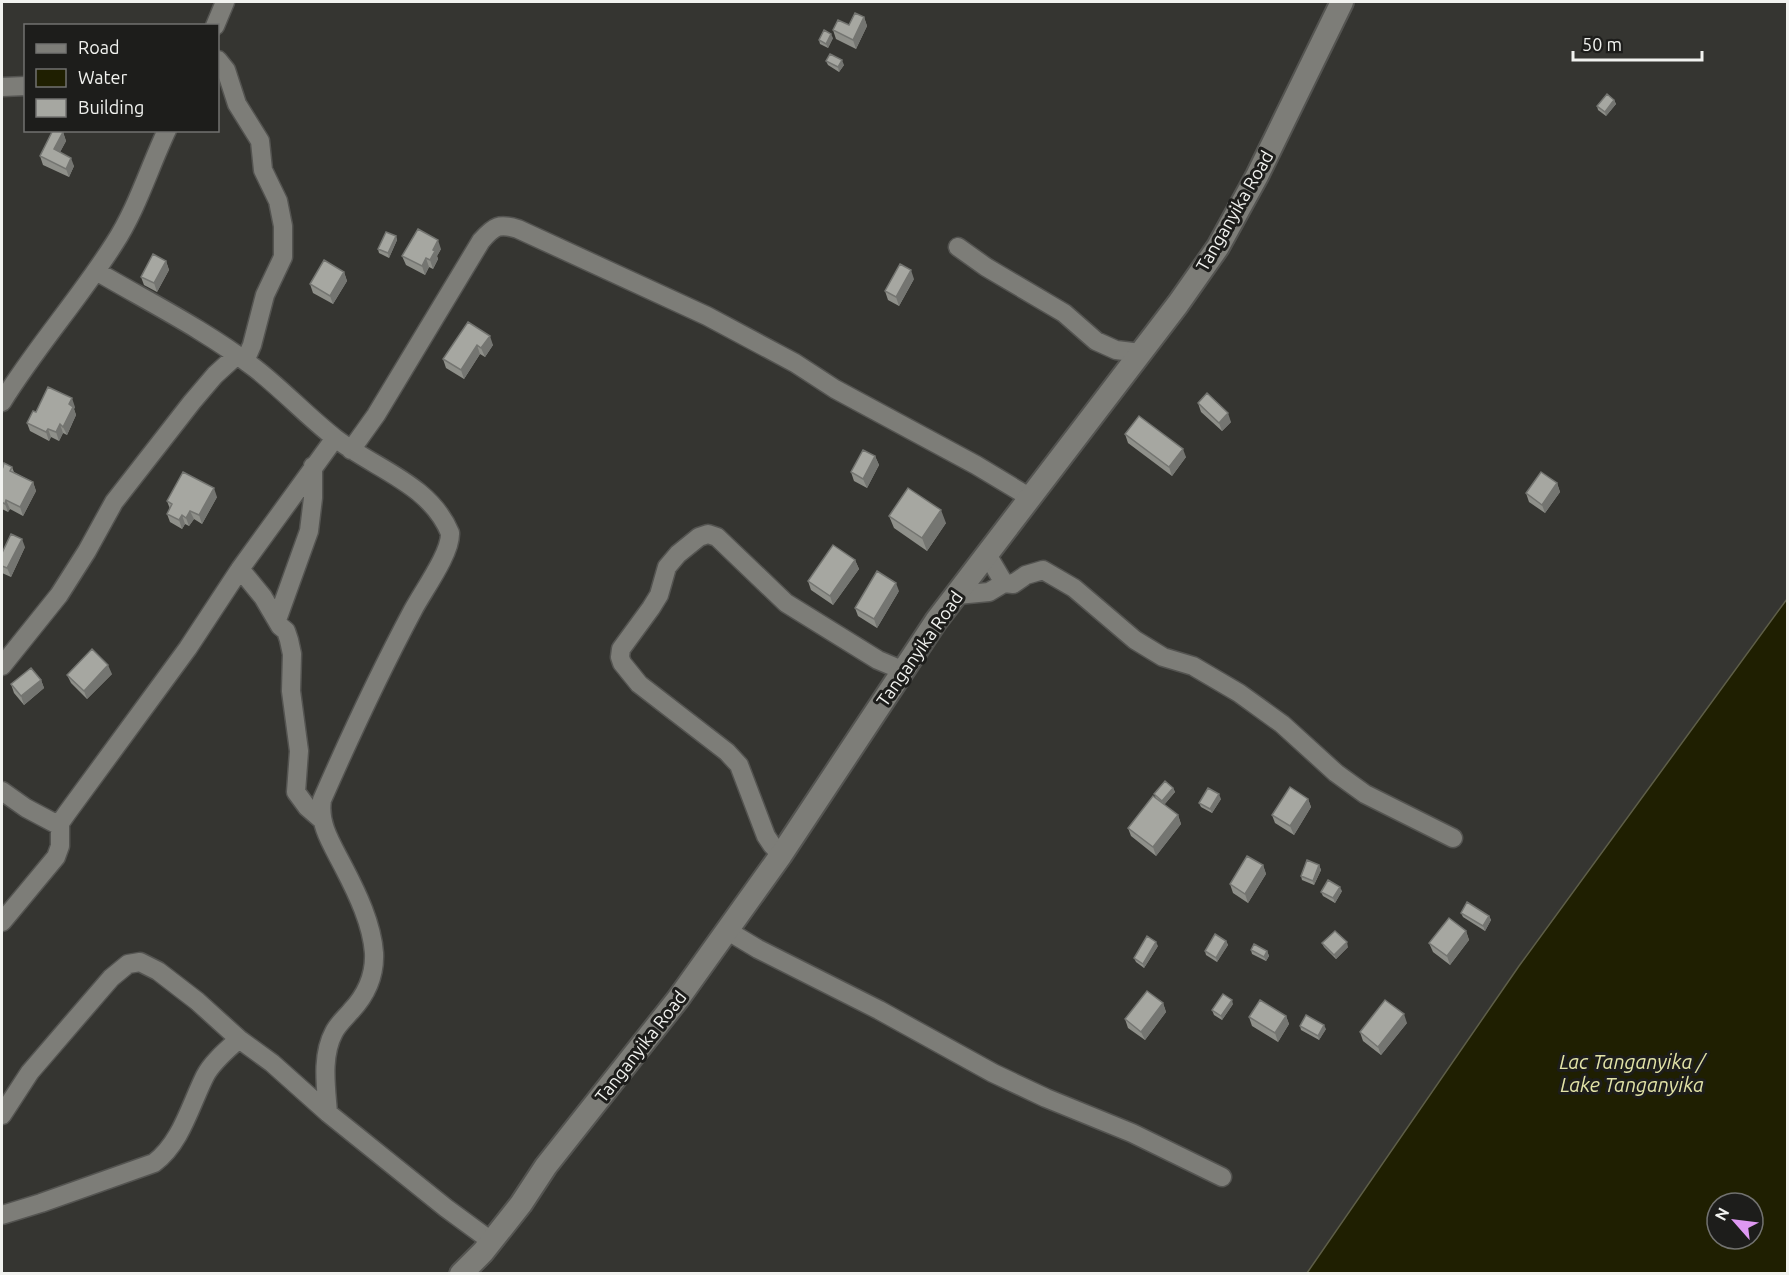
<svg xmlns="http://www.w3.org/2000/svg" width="1789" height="1275" font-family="Ubuntu,sans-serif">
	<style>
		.water { fill: #1f1f01; stroke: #5e5e48; stroke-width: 1.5; fill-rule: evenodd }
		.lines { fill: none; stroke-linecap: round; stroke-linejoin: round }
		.minor-casing { stroke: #545451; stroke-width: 21 }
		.tertiary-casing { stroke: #545451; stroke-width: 26 }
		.minor { stroke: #7d7d78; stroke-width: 18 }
		.tertiary { stroke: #7d7d78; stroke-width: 22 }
		.wall { fill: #8f908a }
		.shaded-wall { fill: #747571 }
		.building { fill: #a6a7a1; stroke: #747571; stroke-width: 1.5 }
		.labels { text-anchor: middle; stroke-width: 6; stroke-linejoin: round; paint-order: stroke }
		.street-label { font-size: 18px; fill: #f1f2ef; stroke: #1d1d1b }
		.water-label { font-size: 20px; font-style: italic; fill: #e2e3a7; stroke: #1d1d1b }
	</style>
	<rect width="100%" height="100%" fill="#353531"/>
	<path class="water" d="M1787,599V1273H1307L1519,966ZM1717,1203H1753V1239H1717Z"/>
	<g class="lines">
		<defs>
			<path id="minor" d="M215,26L225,2
				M218,60L226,70L237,104L260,141L263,170L278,201L283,226V257L265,295L252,345L245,361
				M2,87L26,86
				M958,247L986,267L1064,313L1096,341L1116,350L1141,353
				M96,271C149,302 207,331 256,369C284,391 308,417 335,438C375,469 430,484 450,533C451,553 423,591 413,610C380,672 350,736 322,800C318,825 333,846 344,868C357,893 372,924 374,953C375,976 366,995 351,1011C345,1018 338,1024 334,1032C321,1056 326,1087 328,1113
				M2,402C36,347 79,299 114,244C137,209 149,168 167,130
				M351,450L376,415L481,241C494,226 499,223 518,229L707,316L795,363L835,389L976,465L1029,497
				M988,556L1004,583L1013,584L1026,575L1043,570L1074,588L1135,640L1163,657L1193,666L1239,693L1282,724L1336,773L1365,794L1453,838
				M240,569L263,597L280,626L286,631L289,640L292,654L291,691L299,751L296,792L307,807L322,820
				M957,595L989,592L1004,583
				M277,620L309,531L313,498V466
				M2,666L59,595L87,551L114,502L192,402L215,375L237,355
				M2,791L26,808L60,826
				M781,855L772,845L766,836L739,765L727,752L639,684L622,663L620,657L621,649L651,608L659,595L667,567L678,554L699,537L708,534L717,537L786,603L878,660L904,671
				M2,922L56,857L60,846V823L67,813L188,648L240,569L335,438
				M728,931L758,949L879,1010L993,1073L1046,1098L1132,1133L1222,1177
				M2,1115L30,1072L111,978L128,964L140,962L158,971L197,1001L239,1039L272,1063L328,1113L446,1208L491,1241
				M2,1215L41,1203L154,1163C181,1143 190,1106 205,1076C212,1062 228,1049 239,1039"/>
			<path id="tertiary" d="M461,1274L483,1252L521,1204L546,1166L678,999L781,855L936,621L1178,304L1218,247L1257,176L1342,2"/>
		</defs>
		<use href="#minor" class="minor-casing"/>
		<use href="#tertiary" class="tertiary-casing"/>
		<use href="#minor" class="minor"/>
		<use href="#tertiary" class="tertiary"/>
	</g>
	<path class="wall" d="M864,17L867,26L856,49L836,39L833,30L849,25Z
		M833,38L828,48L820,44L819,40Z
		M826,61L844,65L839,72L828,65Z
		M1614,100L1616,104L1606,116L1598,110L1597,106Z
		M63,132L66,141L60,152L74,166L69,177L43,165L40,156Z
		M396,236L397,240L389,258L379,253L378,249Z
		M441,249L437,256L438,259L433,269L429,267L425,275L406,265L402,256Z
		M166,261L169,270L157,292L144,285L141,277Z
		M344,272L347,281L333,304L313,293L310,284Z
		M914,279L899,306L888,300L885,291Z
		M468,322L493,345L485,357L480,354L464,379L446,368L443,359Z
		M1198,403L1231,422L1222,431L1201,412Z
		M75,407L74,409L76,415L67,435L63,433L59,441L51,437L49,441L30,431L27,423L36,412Z
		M1125,434L1186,457L1172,476L1128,443Z
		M875,456L879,465L867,488L854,481L851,472Z
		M2,466L12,467L14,472L33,482L36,491L23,516L10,509L8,512L2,509Z
		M1557,483L1560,492L1545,513L1529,502L1526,493Z
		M217,497L202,524L194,519L189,526L185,524L182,529L170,522L167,514L170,509L167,501Z
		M889,516L946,523L927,551L894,528Z
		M25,547L11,577L2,573V553Z
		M855,560L859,569L833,605L811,590L808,581Z
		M899,591L877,628L858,616L855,608Z
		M112,674L87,699L71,683L67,675Z
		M41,680L44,688L24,705L14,693L11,684Z
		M1173,788L1175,792L1164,805L1178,815L1181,824L1156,856L1131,836L1128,828L1156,798L1154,794Z
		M1221,799L1212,813L1201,807L1199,803Z
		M1308,799L1311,807L1294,835L1275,823L1272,815Z
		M1263,865L1266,874L1248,903L1233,893L1230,884Z
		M1319,865L1321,870L1314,885L1302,880L1301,876Z
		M1342,891L1335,903L1323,896L1321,892Z
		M1461,913L1489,916L1491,920L1485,931L1463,917Z
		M1466,931L1469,940L1450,965L1433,952L1429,943Z
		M1226,941L1228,945L1217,962L1206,955L1205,951Z
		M1322,943L1348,947L1336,959L1324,947Z
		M1158,946L1144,968L1136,962L1134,958Z
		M1251,950L1267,951L1269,956L1266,961L1252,954Z
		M1163,1003L1166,1012L1145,1040L1128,1028L1125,1019Z
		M1233,1004L1222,1020L1214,1015L1212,1010Z
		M1286,1016L1289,1024L1278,1042L1252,1026L1249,1017Z
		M1407,1023L1381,1055L1363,1041L1360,1032Z
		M1300,1026L1326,1029L1319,1040L1301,1030Z"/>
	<path class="shaded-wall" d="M864,17L867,26L856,49L853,40Z
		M831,34L833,38L828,48L826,44Z
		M842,60L844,65L839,72L838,67Z
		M1614,100L1616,104L1606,116L1605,112Z
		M63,132L66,141L57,158L54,149Z
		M71,158L74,166L69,177L66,169Z
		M396,236L397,240L389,258L388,253Z
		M438,240L441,249L437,256L438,259L433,269L430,260L433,250Z
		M426,258L429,267L425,275L422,266Z
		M166,261L169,270L157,292L154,283Z
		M911,270L914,279L899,306L896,297Z
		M344,272L347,281L333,304L330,296Z
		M490,336L493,345L485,357L481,348Z
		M477,345L480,354L464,379L461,370Z
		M72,398L75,407L74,409L76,415L67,435L63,427L69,404Z
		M1228,413L1231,422L1222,431L1219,423Z
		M60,424L63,433L59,441L56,432Z
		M48,429L51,437L49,441L46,432Z
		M1183,449L1186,457L1172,476L1169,467Z
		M875,456L879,465L867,488L863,479Z
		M33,482L36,491L23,516L20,507Z
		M1557,483L1560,492L1545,513L1542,505Z
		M214,488L217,497L202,524L199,515Z
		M6,500L10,509L8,512L5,504Z
		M941,510L946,523L927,551L922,538Z
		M190,511L194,519L189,526L186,518Z
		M182,515L185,524L182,529L179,520Z
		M22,539L25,547L11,577L7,568Z
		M855,560L859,569L833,605L830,596Z
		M896,583L899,591L877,628L874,619Z
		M108,665L112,674L87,699L84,691Z
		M41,680L44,688L24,705L21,696Z
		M1173,788L1175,792L1164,805L1162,801Z
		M1219,794L1221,799L1212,813L1210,809Z
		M1308,799L1311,807L1294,835L1290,826Z
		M1178,815L1181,824L1156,856L1153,847Z
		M1263,865L1266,874L1248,903L1245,894Z
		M1319,865L1321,870L1314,885L1313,881Z
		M1340,887L1342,891L1335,903L1333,898Z
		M1489,916L1491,920L1485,931L1483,926Z
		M1466,931L1469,940L1450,965L1447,956Z
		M1226,941L1228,945L1217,962L1216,958Z
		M1156,942L1158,946L1144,968L1143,964Z
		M1347,942L1348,947L1336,959L1334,955Z
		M1267,951L1269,956L1266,961L1264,957Z
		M1232,1000L1233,1004L1222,1020L1221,1016Z
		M1163,1003L1166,1012L1145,1040L1141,1032Z
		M1404,1014L1407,1023L1381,1055L1378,1047Z
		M1286,1016L1289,1024L1278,1042L1275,1033Z
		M1324,1025L1326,1029L1319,1040L1318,1036Z"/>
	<path class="building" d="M855,13L864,17L853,40L833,30L838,20L849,25Z
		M824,30L831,34L826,44L819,40Z
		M830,54L842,60L838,67L826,61Z
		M1607,94L1614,100L1605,112L1597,106Z
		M53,130H59L63,132L54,149L71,158L66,169L40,156Z
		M418,229L438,240L433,250L435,251L430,260L426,258L422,266L402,256Z
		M386,232L396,236L388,253L378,249Z
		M153,254L166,261L154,283L141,277Z
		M324,260L344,272L330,296L310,284Z
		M900,264L911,270L896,297L885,291Z
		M468,322L490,336L481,348L477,345L461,370L443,359Z
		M48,387L72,398L69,404L73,407L63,427L60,424L56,432L48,429L46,432L27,423L33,411L36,412Z
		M1207,393L1228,413L1219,423L1198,403Z
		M1139,416L1183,449L1169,467L1125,434Z
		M863,450L875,456L863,479L851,472Z
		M4,463L12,467L10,471L33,482L20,507L6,500L5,504L2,502V466L3,467Z
		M183,472L214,488L199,515L190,511L186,518L182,515L179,520L167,514L172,504L167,501Z
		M1541,472L1557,483L1542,505L1526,493Z
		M908,488L941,510L922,538L889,516Z
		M11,534L22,539L7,568L2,566V553Z
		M833,545L855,560L830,596L808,581Z
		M877,571L896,583L874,619L855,608Z
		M92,649L108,665L84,691L67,675Z
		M31,668L41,680L21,696L11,684Z
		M1165,781L1173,788L1162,801L1154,794Z
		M1290,787L1308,799L1290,826L1272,815Z
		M1208,788L1219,794L1210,809L1199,803Z
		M1153,796L1178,815L1153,847L1128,828Z
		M1247,856L1263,865L1245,894L1230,884Z
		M1307,860L1319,865L1313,881L1301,876Z
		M1328,880L1340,887L1333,898L1321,892Z
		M1467,902L1489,916L1483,926L1461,913Z
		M1449,918L1466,931L1447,956L1429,943Z
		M1335,931L1347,942L1334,955L1322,943Z
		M1215,934L1226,941L1216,958L1205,951Z
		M1147,936L1156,942L1143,964L1134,958Z
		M1254,944L1267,951L1264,957L1251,950Z
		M1147,991L1163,1003L1141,1032L1125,1019Z
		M1223,994L1232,1000L1221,1016L1212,1010Z
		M1260,1000L1286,1016L1275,1033L1249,1017Z
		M1385,1000L1404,1014L1378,1047L1360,1032Z
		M1306,1015L1324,1025L1318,1036L1300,1026Z"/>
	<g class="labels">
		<g class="street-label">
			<text transform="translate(1235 211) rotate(-60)" y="6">Tanganyika Road</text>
			<text transform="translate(920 649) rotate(-55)" y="6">Tanganyika Road</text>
			<text transform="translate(641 1047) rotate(-52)" y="6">Tanganyika Road</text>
		</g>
		<g class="water-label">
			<text x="1632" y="1069">Lac Tanganyika /<tspan x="1632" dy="23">Lake Tanganyika</tspan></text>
		</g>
	</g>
	<rect width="1789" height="1275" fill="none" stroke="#f1f2ef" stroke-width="6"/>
	<rect x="24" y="24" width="195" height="108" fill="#1d1d1b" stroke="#727270" stroke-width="1.5"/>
	<rect x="36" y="44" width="30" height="9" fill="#7d7d78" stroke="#727270" stroke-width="1.5"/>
	<text x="78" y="54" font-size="18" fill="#f1f2ef">Road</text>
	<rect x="36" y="69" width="30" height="18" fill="#1f1f01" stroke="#727270" stroke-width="1.5"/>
	<text x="78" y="84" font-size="18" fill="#f1f2ef">Water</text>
	<rect x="36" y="99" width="30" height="18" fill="#a6a7a1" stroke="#727270" stroke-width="1.5"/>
	<text x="78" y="114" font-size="18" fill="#f1f2ef">Building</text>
	<g transform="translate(1735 1221) rotate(298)"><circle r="28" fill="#1d1d1b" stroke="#727270" stroke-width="1.5"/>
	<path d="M0-4.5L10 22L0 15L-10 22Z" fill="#de98f2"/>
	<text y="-9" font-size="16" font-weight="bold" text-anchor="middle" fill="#f1f2ef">N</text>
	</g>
	<path d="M1573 51v9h129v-9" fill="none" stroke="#f1f2ef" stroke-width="3"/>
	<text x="1582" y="51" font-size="18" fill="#f1f2ef" stroke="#1d1d1b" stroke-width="4.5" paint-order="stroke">50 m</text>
</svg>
